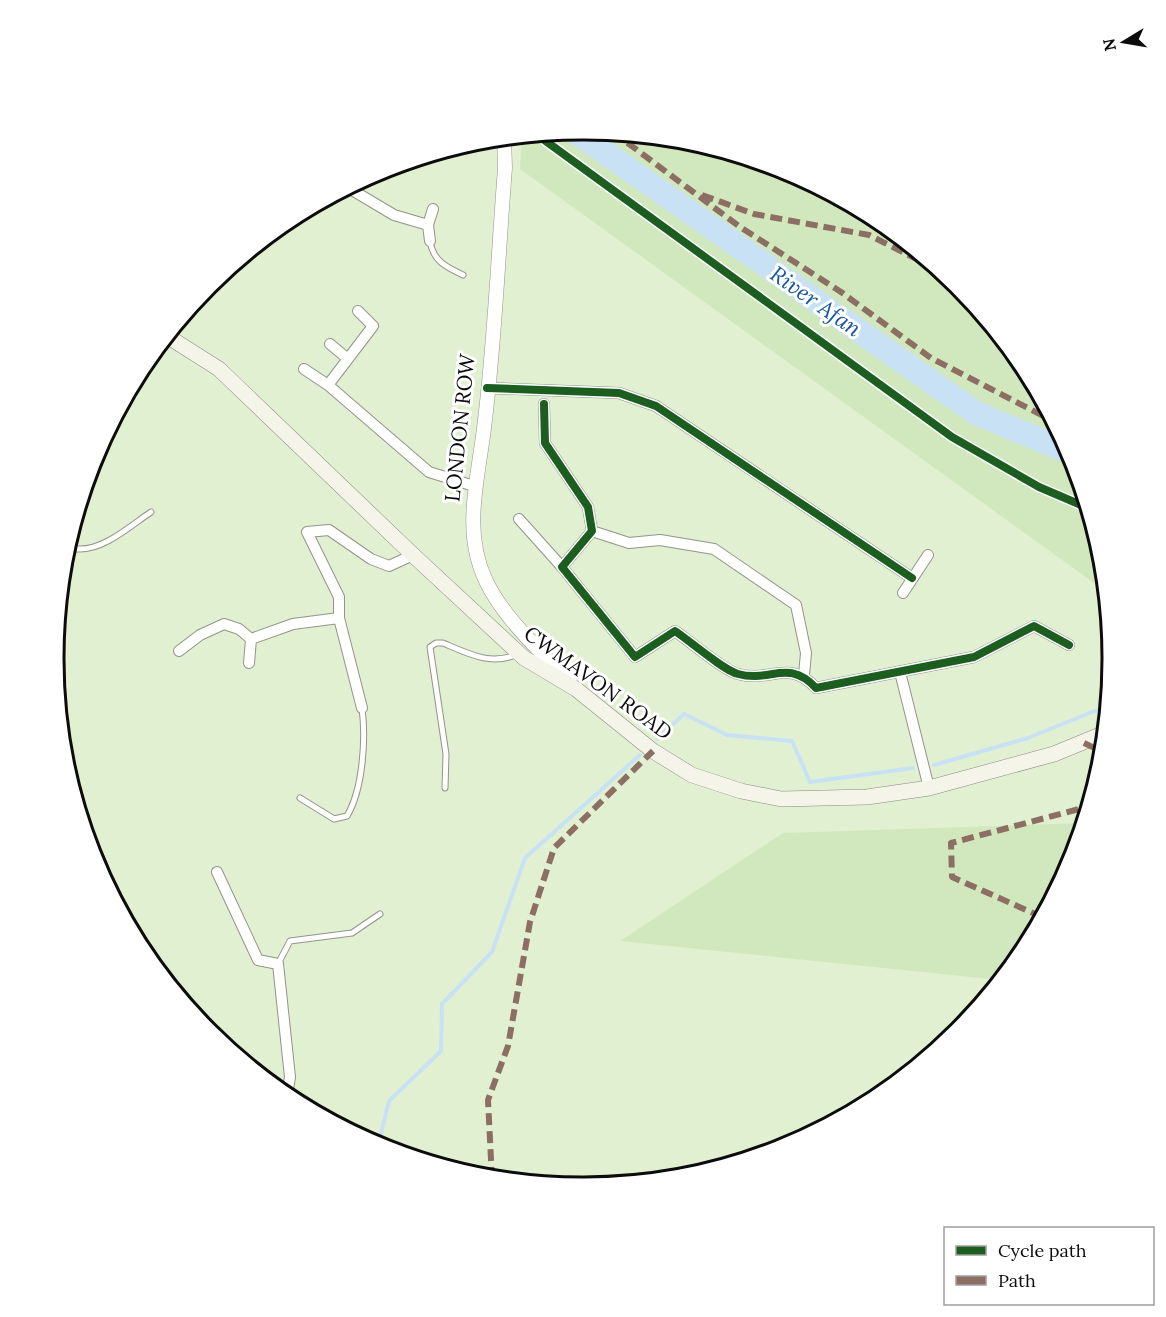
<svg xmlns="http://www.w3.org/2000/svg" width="1166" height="1317" font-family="Lora,serif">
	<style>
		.green { fill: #e1f0d1 }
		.forest { fill: #d1e8be }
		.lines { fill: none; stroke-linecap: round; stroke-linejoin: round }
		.stream { stroke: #c8e1f4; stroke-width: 4 }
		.river { stroke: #c8e1f4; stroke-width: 24 }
		.service-casing { stroke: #94938f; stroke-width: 7 }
		.minor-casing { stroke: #94938f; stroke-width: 12 }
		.tertiary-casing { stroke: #94938f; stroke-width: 15 }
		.secondary-casing { stroke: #8a8a85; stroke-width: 16 }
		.service { stroke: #fefefd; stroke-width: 5 }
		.minor { stroke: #fefefd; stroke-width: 10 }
		.tertiary { stroke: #fefefd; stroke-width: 14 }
		.secondary { stroke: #f5f4e8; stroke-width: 15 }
		.quiet { stroke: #8d6e63; stroke-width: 6; stroke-dasharray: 12 6; stroke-linecap: butt }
		.cycleway-casing { stroke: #fff; stroke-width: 11 }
		.cycleway { stroke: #1b5e20; stroke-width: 8 }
		.labels { text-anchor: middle; stroke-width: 6; stroke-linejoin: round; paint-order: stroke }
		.street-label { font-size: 21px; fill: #0c0c0c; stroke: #fff }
		.water-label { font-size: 22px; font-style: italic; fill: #18569c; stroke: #fff }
		.rim { fill: none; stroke: #0c0c0c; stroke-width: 3 }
	</style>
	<rect width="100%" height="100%" fill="#fbfaf0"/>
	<path class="green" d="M56 659a527 527 0 1 1 1054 0a527 527 0 1 1-1054 0Z"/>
	<path class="forest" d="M583,130L687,140L786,170L877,219L957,285L1023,365L1072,456L1102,556L1105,591L520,169L522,136Z
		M1083,823C1066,879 1037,935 1000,980L620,941L783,833Z"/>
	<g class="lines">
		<path class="stream" d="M657,739L684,714L727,735L792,741L810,782L913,768
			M934,765L1028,738L1107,706
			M378,1146L389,1101L441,1051L442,1004L492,952L525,858L640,755"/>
		<path class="river" d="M573,130L976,413L1069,452"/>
		<defs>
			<path id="service" d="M430,241C433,261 446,267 463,275
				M69,540L77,549C103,551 130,526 151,512
				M445,788L446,754L430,647L436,643H443C469,654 491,666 518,654
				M300,798L334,819L347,816C363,789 366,739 362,708
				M278,964L290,941L352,933L380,914"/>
			<path id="minor" d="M347,187L394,215L428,225
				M430,241L428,225L433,209
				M330,344L348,359
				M304,369L328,385L429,472L474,486
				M328,385L373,326L358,311
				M487,388L619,393L656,406L912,578
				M544,404L545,443L588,507L592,531L562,567L635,657L675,631C690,641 723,670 738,674C771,683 788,658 816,688L974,657L1034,626L1069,645
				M519,519L562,567
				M592,531L629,543L660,540L714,549L796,605L806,653L804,675
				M903,593L928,555
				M339,618L362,708
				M179,651L200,635L224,624L239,629L251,639L293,624L339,618V597L307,532L329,530L371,559L389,566L413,555
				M249,663L251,639
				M900,672L929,788
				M217,872L258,960L278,964L290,1077L287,1096"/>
			<path id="tertiary" d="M504,137L505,168C498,255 495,342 484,428C478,480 462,531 486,581C504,619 542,652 570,683"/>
			<path id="secondary" d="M167,336L219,369L413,555L524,658L576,689L653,751L692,775L741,791L781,799L867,797L929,788L1054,754L1105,733"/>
		</defs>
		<use href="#service" class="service-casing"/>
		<use href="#minor" class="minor-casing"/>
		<use href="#tertiary" class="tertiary-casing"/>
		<use href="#secondary" class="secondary-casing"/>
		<use href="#service" class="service"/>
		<use href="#minor" class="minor"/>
		<use href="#tertiary" class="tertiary"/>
		<use href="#secondary" class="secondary"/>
		<path class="quiet" d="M613,132L740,227L841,292L931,358L1053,421
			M702,195L754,214L869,235L942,272
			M1084,743L1103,752
			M1042,917L952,877L951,843L1079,809L1091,796
			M492,1179L488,1100L508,1046L530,922L554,848L653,751"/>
		<defs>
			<path id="cycleway" d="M536,134L952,437L1039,487L1088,508
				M487,388L619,393L656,406L912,578
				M544,404L545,443L588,507L592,531L562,567L635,657L675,631C690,641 723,670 738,674C771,683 788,658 816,688L974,657L1034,626L1069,645"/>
		</defs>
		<use href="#cycleway" class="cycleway-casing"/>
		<use href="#cycleway" class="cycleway"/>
	</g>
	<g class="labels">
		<g class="street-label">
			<text transform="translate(460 428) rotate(-84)" y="7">LONDON ROW</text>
			<text transform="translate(598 683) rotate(36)" y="7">CWMAVON ROAD</text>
		</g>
		<g class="water-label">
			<text transform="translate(816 301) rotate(35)" y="8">River Afan</text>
		</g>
	</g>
	<path d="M0 0H1166V1317H0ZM582 140H584A518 518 0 0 1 1102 658V659A518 518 0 0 1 584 1177H582A518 518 0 0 1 64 659V658A518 518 0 0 1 582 140Z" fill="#fff" fill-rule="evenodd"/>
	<path class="rim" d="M582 140H584A518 518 0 0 1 1102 658V659A518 518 0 0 1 584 1177H582A518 518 0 0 1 64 659V658A518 518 0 0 1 582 140Z"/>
	<rect x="944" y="1227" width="210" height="78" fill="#ffffff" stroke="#9e9e9e" stroke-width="1.5"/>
	<rect x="956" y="1246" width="30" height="9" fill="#1b5e20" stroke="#9e9e9e" stroke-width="1.5"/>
	<text x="998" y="1257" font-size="18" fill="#0c0c0c">Cycle path</text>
	<rect x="956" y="1276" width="30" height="9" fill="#8d6e63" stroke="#9e9e9e" stroke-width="1.5"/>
	<text x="998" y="1287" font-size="18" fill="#0c0c0c">Path</text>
	<g transform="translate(1124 42) rotate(259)" stroke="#ffffff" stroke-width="4.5" paint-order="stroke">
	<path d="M0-4.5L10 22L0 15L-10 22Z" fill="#0c0c0c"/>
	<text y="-9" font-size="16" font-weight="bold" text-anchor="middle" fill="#0c0c0c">N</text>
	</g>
</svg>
